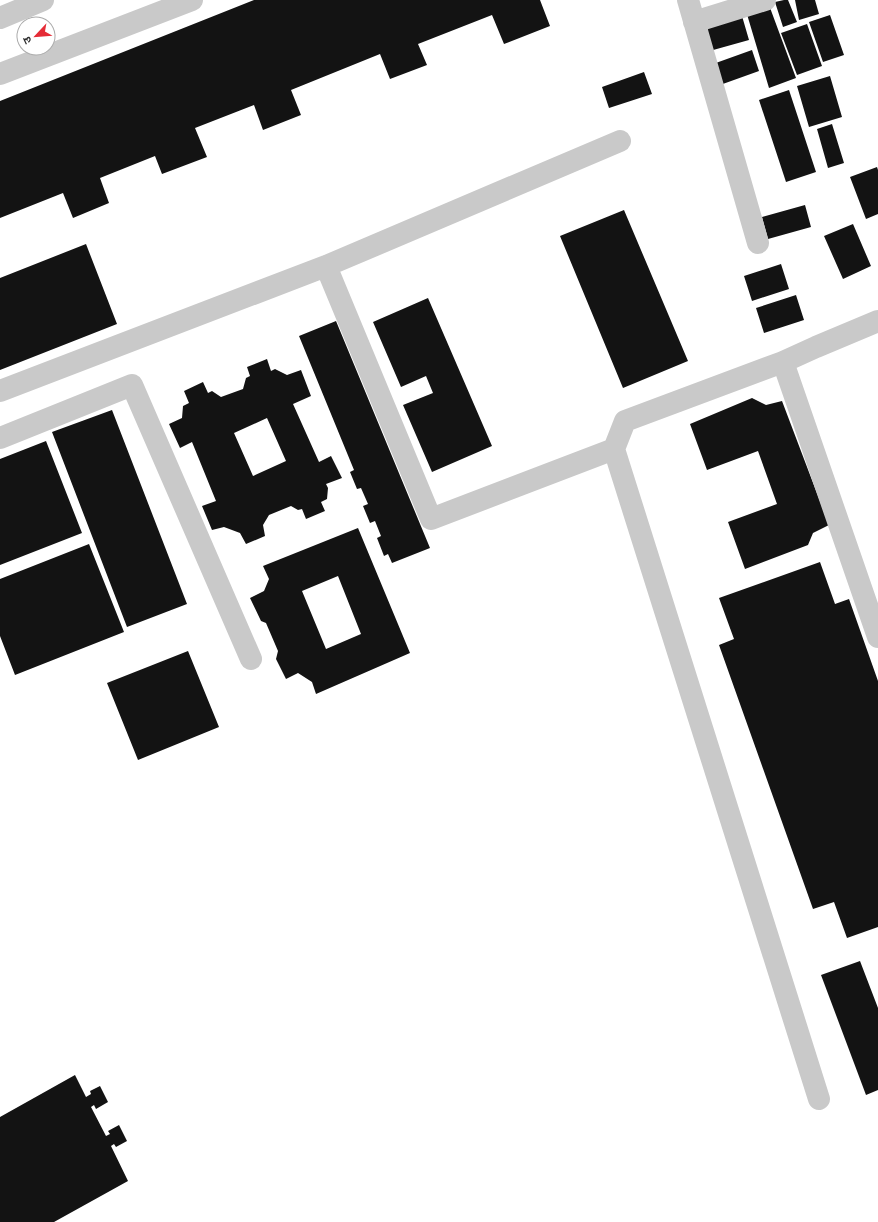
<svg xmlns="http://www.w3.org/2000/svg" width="878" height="1222" font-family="Figtree,'Noto Sans Devanagari',sans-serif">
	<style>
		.building { fill: #131313; fill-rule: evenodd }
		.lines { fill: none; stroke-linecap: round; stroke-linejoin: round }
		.minor { stroke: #c9c9c9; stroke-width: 22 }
	</style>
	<rect width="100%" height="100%" fill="#fff"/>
	<path class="building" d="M254,0H540L550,26L504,44L492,15L418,44L427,65L390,79L380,54L291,90L301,115L263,130L254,105L195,128L207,157L162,174L155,156L100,178L109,203L73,218L63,193L0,218V101Z
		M784,0H788L797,22L783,27L775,2Z
		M795,0H815L819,14L799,20Z
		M769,5L796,78L769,88L746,11Z
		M830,15L844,55L823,62L809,22Z
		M742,16L749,40L706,52L699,29Z
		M807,24L822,66L797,75L781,33Z
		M752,50L759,71L720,85L713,64Z
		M644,72L652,94L609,108L602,87Z
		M830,76L842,117L809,127L797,86Z
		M789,90L816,172L786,182L759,100Z
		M832,124L844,163L828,168L817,129Z
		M877,167L878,170V214L866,219L850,177Z
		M805,205L811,227L768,239L762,217Z
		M624,210L688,361L623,388L560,236Z
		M853,224L871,266L843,279L824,236Z
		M86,244L117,324L0,370V278Z
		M781,264L789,289L752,301L744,276Z
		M796,295L804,320L764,333L756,308Z
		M428,298L492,446L432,472L403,405L433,393L426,376L401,387L373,322Z
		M336,321L430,548L392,563L388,554L384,556L377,538L381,536L375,521L370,523L363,506L368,504L361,488L357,489L350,472L354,470L299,336Z
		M267,359L271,371L275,369L287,375L301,370L311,396L293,404L319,462L331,456L342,478L326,484L328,488L327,499L321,502L325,511L306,519L302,509L298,510L291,506L269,515L263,525L265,536L246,544L240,533L224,527L212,530L202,506L216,501L192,442L180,448L169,424L182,418L183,406L189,403L184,391L203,382L208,393L212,391L221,397L243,389L246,378L250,376L247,367ZM267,418L286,461L253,476L234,433Z
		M752,398L766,405L782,401L829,525L813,533L808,545L745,569L728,522L777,504L758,451L707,470L690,424Z
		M112,410L187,604L127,627L52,432Z
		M46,441L82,533L0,565V459Z
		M358,528L410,653L316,694L312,682L298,673L286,679L276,659L278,651L266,623L261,621L250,598L264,591L269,579L263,566ZM338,576L361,634L326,649L302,591Z
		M89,544L124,632L15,675L0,636V579Z
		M820,562L835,604L849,599L878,681V927L847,938L834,902L813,909L719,645L734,639L719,598Z
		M188,651L219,727L138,760L107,683Z
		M860,961L878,1008V1090L866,1095L821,975Z
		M75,1075L86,1097L91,1094L90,1091L100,1086L108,1102L96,1109L94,1105L91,1107L106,1136L110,1134L108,1131L119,1125L127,1141L116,1147L114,1144L111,1146L128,1181L54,1222H0V1117Z"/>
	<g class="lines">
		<path class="minor" d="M688,0L758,243
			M0,18L43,0
			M694,22L765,0
			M0,74L192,0
			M326,266L431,519L614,449
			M783,362L878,637
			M0,391L326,266L620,141
			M0,438L132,385L251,659
			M819,1099L614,449L625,421L783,362L816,347L878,321"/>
	</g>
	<g transform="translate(36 36) rotate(244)"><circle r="19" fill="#ffffff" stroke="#ababab"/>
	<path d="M0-3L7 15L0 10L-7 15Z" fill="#e52c37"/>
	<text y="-6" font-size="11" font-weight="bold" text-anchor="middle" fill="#2c2c2c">उ</text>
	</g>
</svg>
